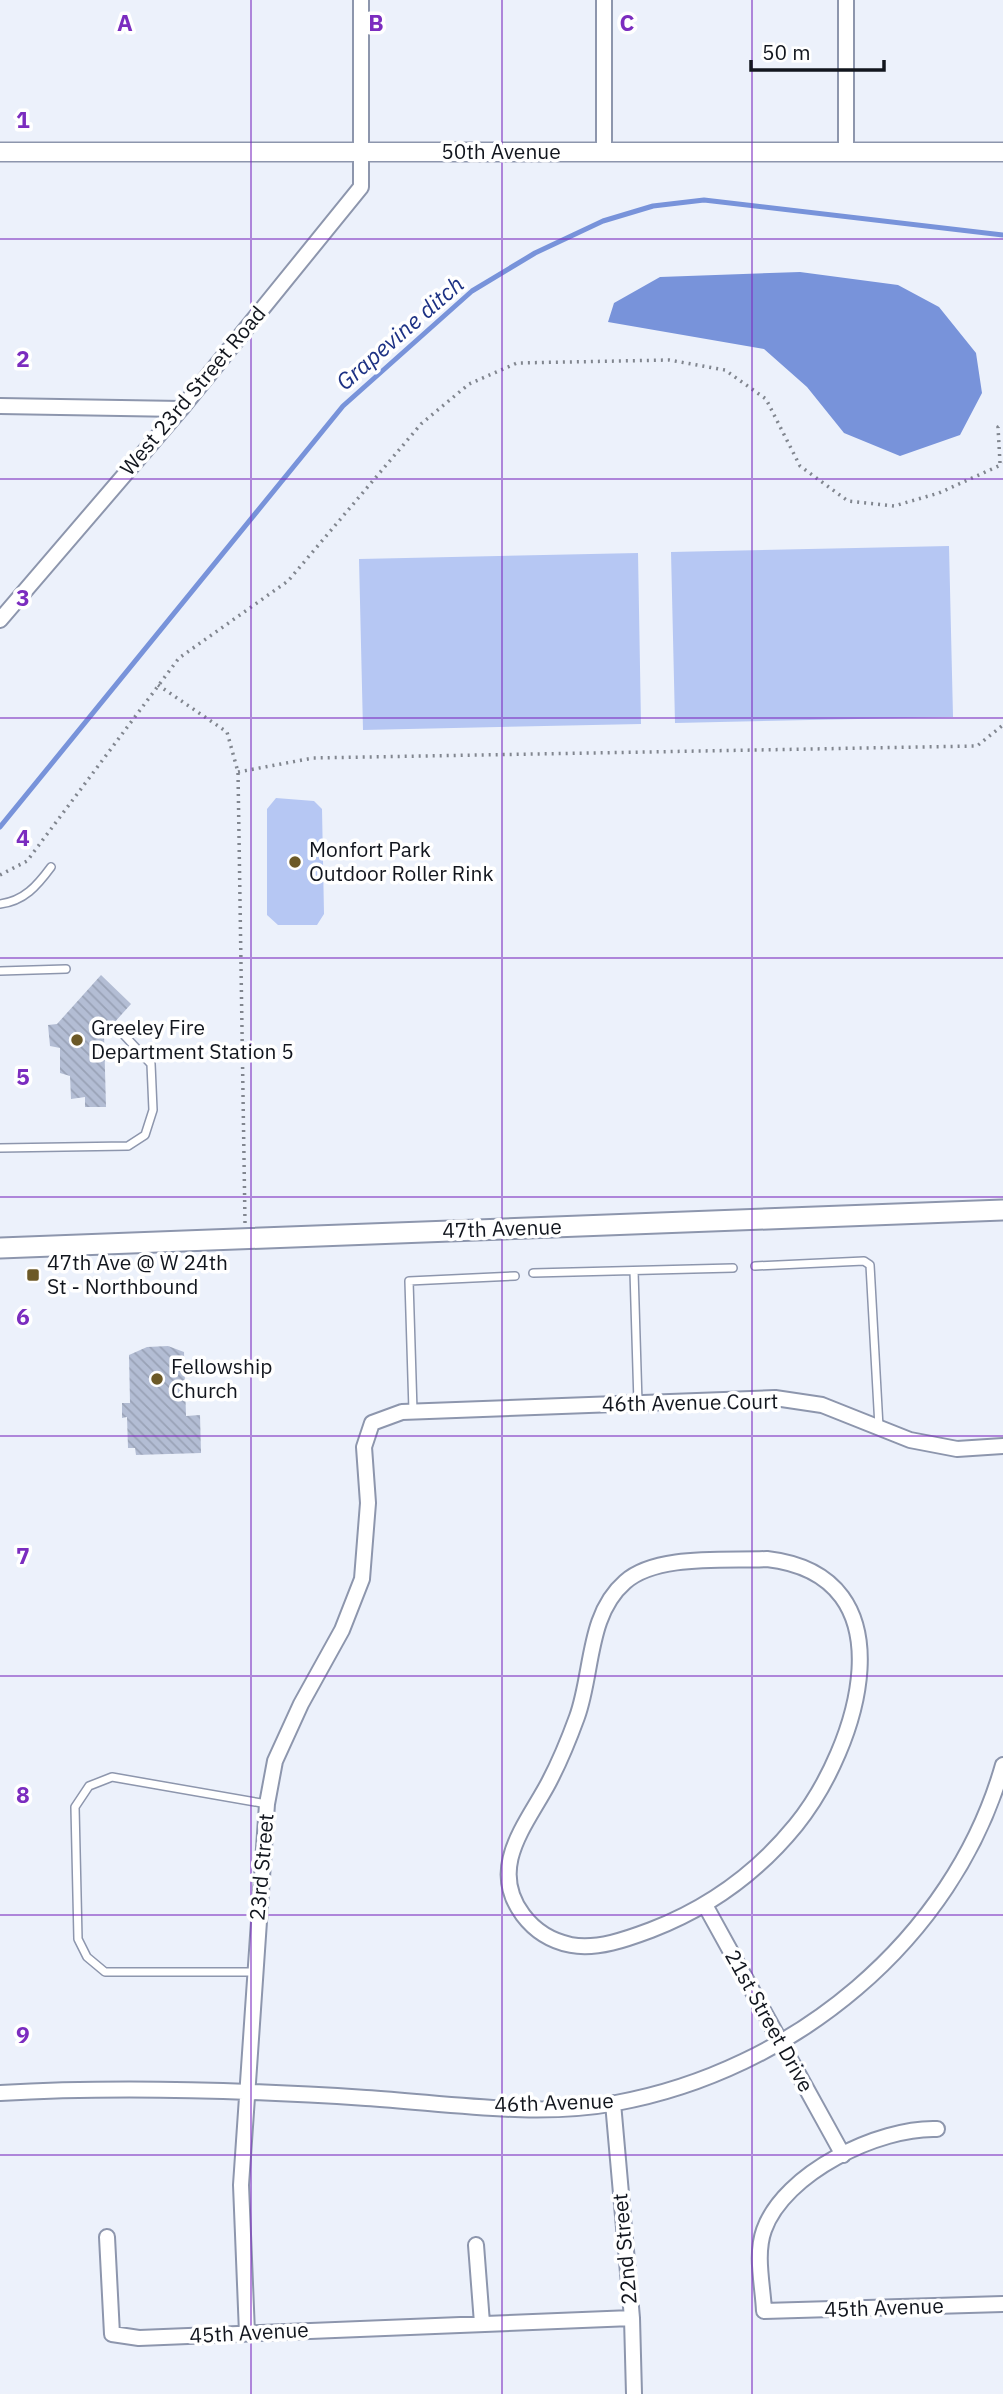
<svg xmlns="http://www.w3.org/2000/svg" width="1003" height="2394" font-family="'IBM Plex Sans',sans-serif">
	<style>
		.green { fill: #b6c7f3 }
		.water { fill: #7893da }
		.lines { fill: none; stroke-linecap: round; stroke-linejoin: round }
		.stream { stroke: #7893da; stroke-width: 5 }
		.building { fill: url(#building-back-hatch) }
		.service-casing { stroke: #8d96ad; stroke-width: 10 }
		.minor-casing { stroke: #8d96ad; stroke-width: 18 }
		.tertiary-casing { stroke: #8d96ad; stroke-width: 21 }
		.secondary-casing { stroke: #8d96ad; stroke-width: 23 }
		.path { stroke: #81868f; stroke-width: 3.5; stroke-dasharray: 2 5; stroke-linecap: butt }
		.service { stroke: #fff; stroke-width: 7 }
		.minor { stroke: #fff; stroke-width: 14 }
		.tertiary { stroke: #fff; stroke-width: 18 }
		.secondary { stroke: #fff; stroke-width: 19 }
		.grid { fill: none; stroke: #7b2cbf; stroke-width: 2; stroke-opacity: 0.55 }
		.poi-dot { fill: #6c5927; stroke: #fff; stroke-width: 2.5 }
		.labels { text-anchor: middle; stroke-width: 7; stroke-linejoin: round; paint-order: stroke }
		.street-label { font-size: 21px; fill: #12161e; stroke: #fff }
		.poi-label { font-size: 21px; fill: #12161e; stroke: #fff; text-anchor: start }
		.water-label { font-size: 23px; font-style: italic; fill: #1c3184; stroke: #fff }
		.grid-label { font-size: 23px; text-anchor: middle; font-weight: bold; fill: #7b2cbf; stroke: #fff; stroke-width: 7; stroke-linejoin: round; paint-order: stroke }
	</style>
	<defs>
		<pattern id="building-back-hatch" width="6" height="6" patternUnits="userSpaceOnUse" patternTransform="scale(1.75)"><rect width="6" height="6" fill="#b3bdd4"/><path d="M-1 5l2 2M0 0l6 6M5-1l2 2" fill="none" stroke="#99a2b6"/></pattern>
	</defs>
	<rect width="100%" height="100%" fill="#ecf1fb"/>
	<path class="green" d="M949,546L953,717L675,723L671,552Z
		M638,553L641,724L363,730L359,559Z
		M276,798L314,801L322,809L324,914L317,925H278L267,915V809Z"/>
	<path class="water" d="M800,272L898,285L939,307L976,353L982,393L960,435L900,456L844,433L807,387L764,349L608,322L614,303L660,277Z"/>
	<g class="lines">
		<path class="stream" d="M0,827L343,406L472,291L535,253L603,221L653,206L704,200L1003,235"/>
	</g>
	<path class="building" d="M101,975L131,1004L104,1034L106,1107H85V1097L71,1099L70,1076L60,1073V1048L50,1046L48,1025L57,1024Z
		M168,1346L184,1352L186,1416L200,1415L201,1453L136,1455L135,1448H128L127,1417L122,1418V1403H130L129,1355L147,1347Z"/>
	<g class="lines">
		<defs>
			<path id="service" d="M0,904C24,901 37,886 51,867
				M0,971L66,969
				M0,1148L128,1146L145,1135L153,1110L151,1064L124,1035
				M755,1266L864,1261L870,1265L879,1427
				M634,1271L638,1403
				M533,1273L733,1268
				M413,1411L409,1281L515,1276
				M253,1972H105L87,1957L78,1939L75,1807L89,1786L112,1777L267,1804"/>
			<path id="minor" d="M846,0V152
				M604,152V0
				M0,406L181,409
				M0,620L181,409L361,187V0
				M767,1559C913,1576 858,1748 796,1825C757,1873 708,1908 651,1930C627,1939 597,1950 571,1945C551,1941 535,1931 523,1915C487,1867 527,1824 549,1782C560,1761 569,1739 577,1717C593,1673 587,1615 625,1582C656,1554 726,1561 767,1559Z
				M705,1905L843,2155
				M0,2093C122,2086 244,2090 366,2098C447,2103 535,2118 616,2103C792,2071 953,1941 1003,1765
				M613,2103L632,2318L634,2394
				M937,2129C879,2127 784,2173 764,2230C755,2255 763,2286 764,2311L1003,2304
				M107,2237L112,2334L139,2338L632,2318
				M476,2245L482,2323
				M247,2333L241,2185L267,1804L275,1761L301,1704L342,1630L362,1579L368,1503L364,1447L372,1423L402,1412L775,1398L822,1405L910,1440L957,1449L1003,1446"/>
			<path id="tertiary" d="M0,152H1003"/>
			<path id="secondary" d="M0,1248L1003,1210"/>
		</defs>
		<use href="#service" class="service-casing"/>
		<use href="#minor" class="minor-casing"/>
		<use href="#tertiary" class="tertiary-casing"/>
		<use href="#secondary" class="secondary-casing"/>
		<path class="path" d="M1000,463L998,427L1003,424
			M158,685L227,732L238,772L245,1223
			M238,772L313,758L977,746L1003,725
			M0,875L27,861L179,658L288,581L421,424L469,384L517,363L669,360L725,370L766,399L800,466L848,501L894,506L939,493L1003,464"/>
		<use href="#service" class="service"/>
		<use href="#minor" class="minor"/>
		<use href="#tertiary" class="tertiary"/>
		<use href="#secondary" class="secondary"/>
	</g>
	<path class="grid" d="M251,0V2394M502,0V2394M752,0V2394M0,239H1003M0,479H1003M0,718H1003M0,958H1003M0,1197H1003M0,1436H1003M0,1676H1003M0,1915H1003M0,2155H1003"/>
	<g class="poi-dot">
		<circle cx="295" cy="862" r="7"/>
		<circle cx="77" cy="1040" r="7"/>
		<rect x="26" y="1268" width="14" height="14" rx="3.5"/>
		<circle cx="157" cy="1379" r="7"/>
	</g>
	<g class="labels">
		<g class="street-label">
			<text x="501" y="159">50th Avenue</text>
			<text transform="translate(193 391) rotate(-50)" y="7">West 23rd Street Road</text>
			<text transform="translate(502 1229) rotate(-2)" y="7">47th Avenue</text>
			<text transform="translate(690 1403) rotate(-1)" y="7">46th Avenue Court</text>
			<text transform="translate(262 1867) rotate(-85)" y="7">23rd Street</text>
			<text transform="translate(769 2021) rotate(61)" y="7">21st Street Drive</text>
			<text transform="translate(554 2103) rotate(-2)" y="7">46th Avenue</text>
			<text transform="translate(625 2249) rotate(-95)" y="7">22nd Street</text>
			<text transform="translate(884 2308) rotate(-2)" y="7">45th Avenue</text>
			<text transform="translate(249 2333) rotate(-3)" y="7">45th Avenue</text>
		</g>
		<g class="poi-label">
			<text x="309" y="857">Monfort Park<tspan x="309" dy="24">Outdoor Roller Rink</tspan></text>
			<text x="91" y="1035">Greeley Fire<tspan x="91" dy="24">Department Station 5</tspan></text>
			<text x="47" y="1270">47th Ave @ W 24th<tspan x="47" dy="24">St - Northbound</tspan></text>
			<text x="171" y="1374">Fellowship<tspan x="171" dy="24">Church</tspan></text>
		</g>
		<g class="water-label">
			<text transform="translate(400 333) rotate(-41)" y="8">Grapevine ditch</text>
		</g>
	</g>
	<g class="grid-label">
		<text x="125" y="31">A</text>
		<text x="376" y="31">B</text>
		<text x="627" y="31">C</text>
		<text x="23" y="128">1</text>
		<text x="23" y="367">2</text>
		<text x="23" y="606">3</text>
		<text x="23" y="846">4</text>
		<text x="23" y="1085">5</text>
		<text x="23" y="1325">6</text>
		<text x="23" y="1564">7</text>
		<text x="23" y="1803">8</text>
		<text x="23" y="2043">9</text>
	</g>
	<path d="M751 60v10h133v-10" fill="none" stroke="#12161e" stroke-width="3.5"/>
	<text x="762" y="60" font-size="21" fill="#12161e" stroke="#ffffff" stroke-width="5" paint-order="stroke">50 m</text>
</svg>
